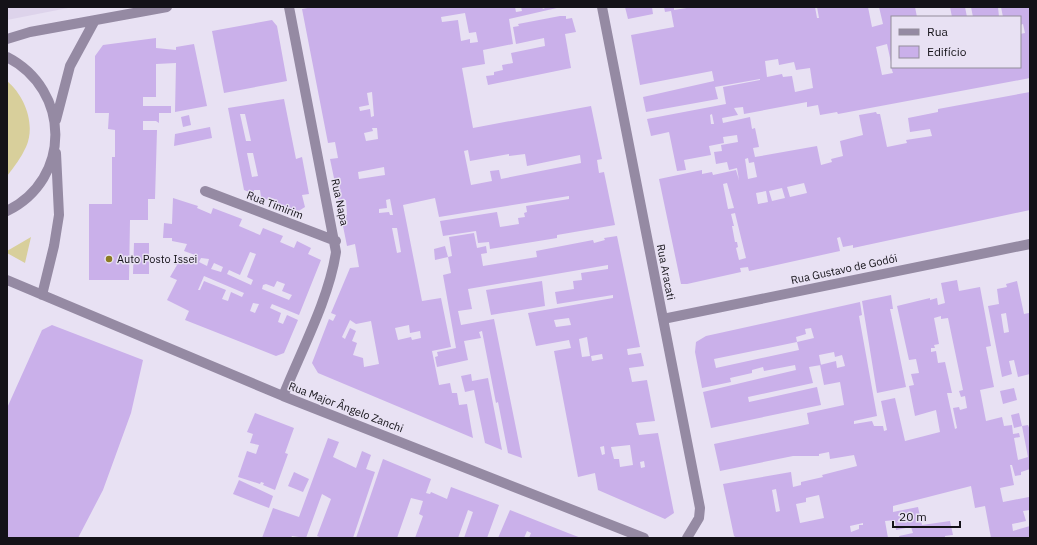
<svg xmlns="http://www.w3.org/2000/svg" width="1037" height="545" font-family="'IBM Plex Sans',sans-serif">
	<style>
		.built { fill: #ddd3eb }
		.green { fill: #d8cf9b }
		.building { fill: #cab0ea; fill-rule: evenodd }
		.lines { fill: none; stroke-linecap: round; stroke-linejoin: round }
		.minor { stroke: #958aa3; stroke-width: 10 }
		.poi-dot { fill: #8c7c22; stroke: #e8e1f3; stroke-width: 1.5 }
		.labels { text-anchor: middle; stroke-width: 3; stroke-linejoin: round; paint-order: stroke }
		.street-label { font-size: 11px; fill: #141218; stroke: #e8e1f3 }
		.poi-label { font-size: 11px; fill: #141218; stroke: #e8e1f3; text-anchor: start }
	</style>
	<rect width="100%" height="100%" fill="#e8e1f3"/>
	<path class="built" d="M7,7H73L7,20Z"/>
	<path class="green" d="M7,81C25,96 36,125 26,147C21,158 14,167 7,176Z
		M31,237L25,263L7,253V251Z"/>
	<path class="building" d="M313,7H515L516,12L522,11L521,7H542L543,9L547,7H561L509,19L513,44L483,50L485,64L462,68L473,128L591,106L602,159L597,160L599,173L604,172L615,225L557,235V238L490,249L489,242L478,243L476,231L443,236L440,221L497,212L500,227L519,224L518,218L525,217L524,213L527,212L526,206L569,199V196L439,217L435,198L403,205L422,301L441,298L451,347L432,351L439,385L450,383L452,393H457L459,405L467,404L473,438L318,373L312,363L329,319L333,321L336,315L331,313L350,268L359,267L355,244L347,246L341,216L347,215L346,200L339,202L330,159L338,158L335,142L328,143L302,9ZM465,13L469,33L476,32L478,42L470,43V39L461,41L458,20L442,22L441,17ZM372,92L374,116L371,117L370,109L360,111L359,107L369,105L367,93ZM372,128H377L378,139L366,141L364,133L373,131ZM468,150L470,161L509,154V156L525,154L527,166L580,155L581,163L501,179L499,170L490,171L492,181L471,185L464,151ZM384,167L385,175L359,179L358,172ZM390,199L393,215H390L389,212L379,213V209L387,208L386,200ZM392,228H397L401,252L397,253ZM350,320L356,324L371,321L379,364L364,367L363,358L353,355L357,343L352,341L356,331L350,328L345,339L342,337ZM409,325L410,333L420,331L421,338L412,340L411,337L398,340L395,328Z
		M625,7H652L653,14L628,19Z
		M664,7H674V10L693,7H815L817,18H819L817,7H868L872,27L883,24L879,7H915L917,17H892V67L887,44L876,47L882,75L893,73L891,67H1020V34L1025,33L1023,24L1020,25V17H1003L1001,7H1030V78L838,114L837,112L820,115L818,105L807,107V102L744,114L743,107L734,108L738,115L722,118L723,123L750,117L752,129L755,128L759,147L753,148L755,157L817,146L821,165L832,162L831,159L843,156L840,141L863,135L859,115L876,112L877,114H880L887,147L907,143L906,140L932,136L930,129L910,132L908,118L938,112V109L1030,92V210L853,248V245L843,247L840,237L837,238L840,251L749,271L748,267L740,268L741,272L687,284H681L659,179L702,170V174L712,172L713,175L736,170L739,180L737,168L729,170L727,162L716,164L714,152L722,151L721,145L738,142L737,135L723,137L724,143L709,146L711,155L684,160L686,170L677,171L669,132L651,136L647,119L726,104L723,87L760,80V79L715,87L718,99L646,112L643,97L714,81L712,71L640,85L631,35L674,27L671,11L665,12ZM778,59L779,65L794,62L796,70L810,68L813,88L795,92L792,76L783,77L782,74L767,77L765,61ZM712,114L714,124H711L710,115ZM748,158L749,163L754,162L757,177L748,179L745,159ZM727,183L734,208L728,209L723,184ZM804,183L807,193L790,197L787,187ZM782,188L785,198L772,201L769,191ZM766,191L768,202L758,204L756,193ZM735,213L746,258L739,260L736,248L738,247L737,242H735L732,226H734L731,214Z
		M950,7H965L967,17H952Z
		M971,7H998L999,17H973Z
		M560,16H566V19L572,18L576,32L565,34L571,68L488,85L486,76L494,75V72L503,70L502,65L513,63L511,53L545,46L544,38L516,44L513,27L519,26L518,24Z
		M272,20L277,26L287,81L224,93L212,31Z
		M156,38V48L176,50V47L194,44L207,106L175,112L176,63L156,64V97H143V106H171V113H159V123L156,121H143V130H157L155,199H148V220H130L129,280H89V204H112V157H115V130L108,129L109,113H95V56L103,45Z
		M284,99L296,159L302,157L309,194L302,195L305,207L297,212L261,197L260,190H254V194L244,190L228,108ZM240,114H245L251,141H246ZM247,153H253L258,176L252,177Z
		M189,115L191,125L183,127L181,117Z
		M210,127L212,138L174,146L175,134Z
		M173,198L198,206L197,208L211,214L213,208L242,219L239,226L260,235L263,228L283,236L280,242L294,248L297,241L311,248L308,254L321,260L299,315L272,304L270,308L281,313L278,322L283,324L287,315L298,320L284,353L276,356L185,320L189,311L167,300L177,280L170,277L177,265L174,264L178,255L193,261L195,255L184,251L187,244L172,241V238H163L164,223L172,224ZM250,252L256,254L247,277L253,280L251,285L227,274L229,270L240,275ZM201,258L209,259L207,266L199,262ZM214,263L223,267L221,272L211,269ZM204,276L244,293L242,297L231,292L228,301L222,299L226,290L204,281L200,290H198ZM277,281L285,284L282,291L292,295L289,300L262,289L263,285L266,284L274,287ZM253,303L259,304L255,313L250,311Z
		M474,233L477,248L486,246L487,253L481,254L483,266L537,257L536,251L593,240L594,243L605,240L604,238L617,236L640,347L627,349L628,355L641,353L644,366L629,368L632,382L647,380L655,421L636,423L639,435L658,433L674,513L665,519L598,490L595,473L578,477L554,351L571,348L569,340L536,346L528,313L613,298V295L557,304L555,292L574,289L573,281L582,280L581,273L608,269V265L468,289L472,309L458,311L461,325L494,319L522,458L508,453L498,402L496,403L482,331L479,332L481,338L464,341L468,360L437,367L435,357L438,356L437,352L456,348L443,275L451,273L448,257L435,260L434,249L445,246L448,257L452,256L449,237ZM569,318L571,325L556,327L554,320ZM587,337L590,356L582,357L579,339ZM602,354L603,359L592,361L591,356ZM630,445L633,465L620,467L619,459H614L611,447ZM604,446L605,454L602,455L600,447ZM644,461L645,467L641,468L640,462Z
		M134,243H149V274H133Z
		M957,280L959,291L980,287L991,346L986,347L994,387L980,390L986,421L1002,417L1004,426L1012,425L1013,434L1019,433L1020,437L1014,438L1018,460L1028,457L1022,426L1028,425L1030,430V469L1021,472V475L1015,476L1012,465H1010L1014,485L1000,488L1003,502L1029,497L1030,510L1023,511L1026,521L1012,524L1013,531L1030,526V538H991L985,506L975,508L971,486L893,506V512L918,507L922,525L950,521L953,535L945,536V538H900L899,536L913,533L911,527L896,530L895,520L885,521L888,538H737L734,536L723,484L791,472L793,487L801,485V482L823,477L822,475L857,466L854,455L830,459L829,452L819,454V456H793L720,471L714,444L809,424L807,413L844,405L840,382L824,385L820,365L836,361L837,368L845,366L842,355L835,357L834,352L819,355L821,365L809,367L813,383L748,397L749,402L817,387L821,405L711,428L703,392L796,370L795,365L764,371L763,367L752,370V373L730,378L731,382L702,388L695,352L696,342L706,336L860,302L862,315L859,316L877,416L854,421V424L872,421L874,426H883L884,431L887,430L881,401L895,398L905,441L940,432L936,410L915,416L909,386L914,385L911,374L919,373L916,359L909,360L897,306L930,298V300L937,298L938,305L945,303L941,283ZM941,316V319L948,318L963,390L959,391L961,397L965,396L967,408L960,410L959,407L953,408L957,428L955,429L947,393H952L945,362L938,363L936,351L931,352V348H935L934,345L939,344L934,318ZM811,328L814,338L797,342L799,350L716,368L714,359L797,342L796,337L806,334L805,329ZM776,489L780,511L776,512L772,490ZM819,495L824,518L800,523L796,504L806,502V498ZM863,523V525H859V529L851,532L850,526Z
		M542,281L545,306L491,315L486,290Z
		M1017,281L1024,314L1029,313L1030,320V374L1018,377L1014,360L1009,361L1012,374L1002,377L988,306L999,304L997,289L1007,287L1006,284ZM1006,313L1009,332L1004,333L1001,314Z
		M891,295L893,309H890L906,387L877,393L862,301Z
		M52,325L143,360L131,413L103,490L78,538H7V408L42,330Z
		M471,374L472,381L488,378L502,450L485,443L474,390L465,392L461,376Z
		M1014,388L1017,400L1003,404L1000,391Z
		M255,413L294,428L285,453L288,454L275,490L263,485L264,483L261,482L260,484L238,477L247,451L256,454L259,445L250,443L253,434L247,432Z
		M1019,413L1022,426L1014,428L1011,415Z
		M328,438L339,442L333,457L356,468L362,451L371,455L366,469L375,472L353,538H322L317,536L331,499L322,494L306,538L292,536L291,538H262L273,508L299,517Z
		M383,459L431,479L426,493L430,494L431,492L447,499L451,487L499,505L487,538H464L473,512L468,510L458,538H415L423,516L419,514L423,501L411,498L397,538H356Z
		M294,472L309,479L303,492L288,486Z
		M239,480L273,496L269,508L233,494Z
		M510,510L568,533L581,538H529L531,533L527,531L524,538H498Z"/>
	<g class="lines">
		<path class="minor" d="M602,7L700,508L699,518L687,538
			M7,39L30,32L167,7
			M7,57C71,90 72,179 7,211
			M56,120L70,66L95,20
			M205,191L336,241
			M7,280L283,396L644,538
			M42,295L54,246L59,215L56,153
			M663,319L1030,244
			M283,396C301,351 329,299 336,252L289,7"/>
	</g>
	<circle class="poi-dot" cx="109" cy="259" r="4"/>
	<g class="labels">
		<g class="street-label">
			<text transform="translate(340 202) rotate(78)" y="4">Rua Napa</text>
			<text transform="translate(275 205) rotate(21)" y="4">Rua Timirim</text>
			<text transform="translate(844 269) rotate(-12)" y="4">Rua Gustavo de Godói</text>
			<text transform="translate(666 272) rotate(79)" y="4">Rua Aracati</text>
			<text transform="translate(346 407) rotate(21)" y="4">Rua Major Ângelo Zanchi</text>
		</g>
		<g class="poi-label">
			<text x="117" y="263">Auto Posto Issei</text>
		</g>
	</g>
	<rect width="1037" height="545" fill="none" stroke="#141218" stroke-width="16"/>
	<rect x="891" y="16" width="130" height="52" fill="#e8e1f3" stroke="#938e9b"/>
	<rect x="899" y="29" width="20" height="6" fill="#958aa3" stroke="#938e9b"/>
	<text x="927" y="36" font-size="12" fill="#141218">Rua</text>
	<rect x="899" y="46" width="20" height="12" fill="#cab0ea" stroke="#938e9b"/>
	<text x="927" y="56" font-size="12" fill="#141218">Edifício</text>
	<path d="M893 521v6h67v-6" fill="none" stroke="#141218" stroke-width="2"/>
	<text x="899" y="521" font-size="12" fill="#141218" stroke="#e8e1f3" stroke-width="3" paint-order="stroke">20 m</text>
</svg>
